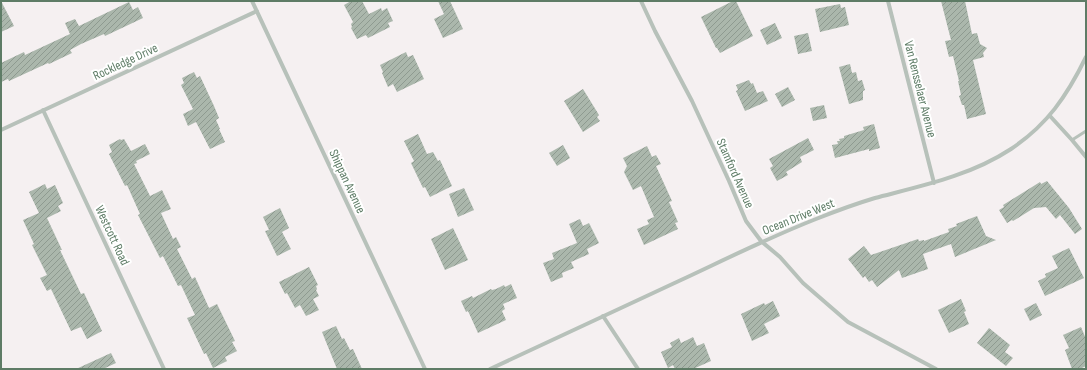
<svg xmlns="http://www.w3.org/2000/svg" width="1087" height="370" font-family="'Sofia Sans Condensed',sans-serif">
	<style>
		.building { fill: url(#building-hatch) }
		.lines { fill: none; stroke-linecap: round; stroke-linejoin: round }
		.lane { stroke: #b7c1ba; stroke-width: 3 }
		.street { stroke: #b7c1ba; stroke-width: 4 }
		.labels { text-anchor: middle; stroke-width: 4; stroke-linejoin: round; paint-order: stroke }
		.street-label { font-size: 13px; fill: #5e7c66; stroke: #fff }
	</style>
	<defs>
		<pattern id="building-hatch" width="6" height="6" patternUnits="userSpaceOnUse"><rect width="6" height="6" fill="#abb7ac"/><path d="M-1 1l2-2M0 6l6-6M5 7l2-2" fill="none" stroke="#8e9a90"/></pattern>
	</defs>
	<rect width="100%" height="100%" fill="#f5f0f1"/>
	<path class="building" d="M1,1L14,26L1,32Z
		M351,1H362L369,14L381,8L382,11L387,8L393,21L388,23L390,27L368,38L366,35L357,39L351,28L352,27L351,24L353,22L344,5Z
		M438,1H450L463,29L443,38L434,19L444,14Z
		M733,1H736L753,36L720,53L717,48H716L701,17Z
		M941,1H965L972,34L977,33L980,44L987,48L983,53L984,57L973,60L986,114L967,119L964,105H962L959,96L961,95L958,81H959L953,56L949,57L945,41L951,40Z
		M129,2L133,10L138,7L143,18L105,36L104,34L81,44L70,50L72,53L49,64L48,63L9,81L8,79L1,82V63L24,52L25,55L70,34L65,23L75,19L79,26Z
		M840,4L841,8L845,7L849,25L820,32L815,9Z
		M775,23L782,38L767,45L760,30Z
		M808,33L812,51L798,54L794,36Z
		M406,52L408,57L413,55L424,79L397,92L393,84L388,87L382,73L383,72L380,65Z
		M850,64L852,73L856,72L858,81L862,80L865,90L863,91V100L849,104L839,67Z
		M194,72L197,78L200,76L214,106L219,118L216,120L220,129H219L225,142L210,149L196,122L188,126L183,114L193,109L181,85L184,83L182,78Z
		M749,80L751,84L753,83L757,93L763,91L768,101L745,111L736,91L738,90L736,85Z
		M788,87L795,100L782,107L775,94Z
		M583,89L599,115L597,117L600,121L583,132L564,101Z
		M824,105L827,118L813,121L810,108Z
		M874,124L880,148L869,151V149L835,158L832,145L838,144L837,141H840L839,139L844,138V136L864,130L863,127Z
		M418,134L427,154L433,152L438,161L440,160L452,186L430,197L425,187L423,188L411,163L414,161L404,141Z
		M808,138L814,150L800,157L802,162L786,172L788,175L777,181L770,168L773,166L769,159Z
		M120,139L121,140L124,139L131,151L145,144L150,154L136,161L137,163L134,164L150,196L162,190L171,209L161,213L173,239L176,237L181,247L177,249L192,279L195,277L209,308L217,304L235,341L232,342L237,351L225,357L227,361L213,368L206,353L204,354L187,318L195,315L181,285L178,286L163,256L160,258L138,215L140,214L127,185L125,186L109,154L112,152L109,145Z
		M563,145L570,158L557,166L549,153Z
		M647,146L652,157L656,155L661,164L656,166L672,201L669,202L678,222L675,223L678,229L644,245L637,229L649,224L647,220L654,217L641,186L633,190L624,172L627,166L623,158Z
		M1047,181L1069,208L1082,229L1075,234L1060,215L1056,219L1046,207L1034,208L1013,221L1012,220L1007,223L999,210L1004,207L1003,205L1040,182L1041,184Z
		M45,184L47,189L55,185L63,203L58,206L61,211L47,218L62,250H60L81,294L84,293L102,331L87,339L81,327L71,331L51,289L47,291L40,278L47,275L32,245L34,244L23,220L39,213L29,192Z
		M464,188L474,210L458,217L449,194Z
		M280,208L289,228L282,232L291,249L277,256L265,231L269,230L263,217Z
		M977,216L986,236L996,240L955,257L951,244L923,254L928,269L902,278L899,270L877,287L872,280L869,282L865,276L863,278L848,259L864,246L871,255L918,239L919,241L924,240V241L949,232L948,229L957,226L956,224Z
		M580,219L583,226L589,223L599,243L587,249L589,254L571,262L574,268L562,273L563,277L551,282L543,263L554,259L552,253L577,243L569,224Z
		M453,228L468,260L445,270L431,239Z
		M1069,248L1084,278L1045,296L1038,281L1046,277L1045,274L1058,268L1052,256Z
		M309,267L318,285L316,286L317,289L316,290L319,296L313,299L319,310L306,316L300,305L295,308L287,293L285,294L279,282Z
		M511,284L517,298L503,304L505,309L502,311L506,320L478,333L468,311L466,312L461,301L472,296L473,298L491,289L492,290L496,289L504,285L505,287Z
		M961,299L966,311L964,312L969,324L949,333L938,310Z
		M773,301L780,316L764,324L769,333L752,341L741,314L764,303L765,305Z
		M1036,303L1042,315L1030,321L1024,309Z
		M336,326L342,339L344,338L350,350L353,349L362,369H337L322,332Z
		M1081,327L1086,339V366L1080,369H1072L1065,350L1069,348L1063,335Z
		M989,328L1010,345L1005,352L1013,358L1006,366L977,343Z
		M693,337L697,346L704,343L711,361L693,369H675L673,365L668,368L661,352L672,347L670,343L679,338L681,343Z
		M111,353L116,363L103,369H76Z"/>
	<g class="lines">
		<path class="lane" d="M1072,140L1086,131"/>
		<path class="street" d="M252,1L425,369
			M641,1L655,31L692,101L729,181L746,221L761,241L780,257L803,283L848,322L936,369
			M888,1L934,183
			M43,110L164,369
			M1050,116L1072,140L1086,157
			M1,130L257,11
			M603,316L638,369
			M490,369C553,339 617,310 681,280C726,259 770,237 816,219C836,211 855,204 875,198C921,186 970,176 1011,149C1047,125 1067,96 1086,57"/>
	</g>
	<g class="labels">
		<g class="street-label">
			<text transform="translate(125 61) rotate(-25)" y="5">Rockledge Drive</text>
			<text transform="translate(921 89) rotate(76)" y="5">Van Rensselaer Avenue</text>
			<text transform="translate(736 173) rotate(66)" y="5">Stamford Avenue</text>
			<text transform="translate(348 181) rotate(65)" y="5">Shippan Avenue</text>
			<text transform="translate(798 216) rotate(-22)" y="5">Ocean Drive West</text>
			<text transform="translate(113 235) rotate(65)" y="5">Westcott Road</text>
		</g>
	</g>
	<rect width="1087" height="370" fill="none" stroke="#5e7c66" stroke-width="4"/>
</svg>
